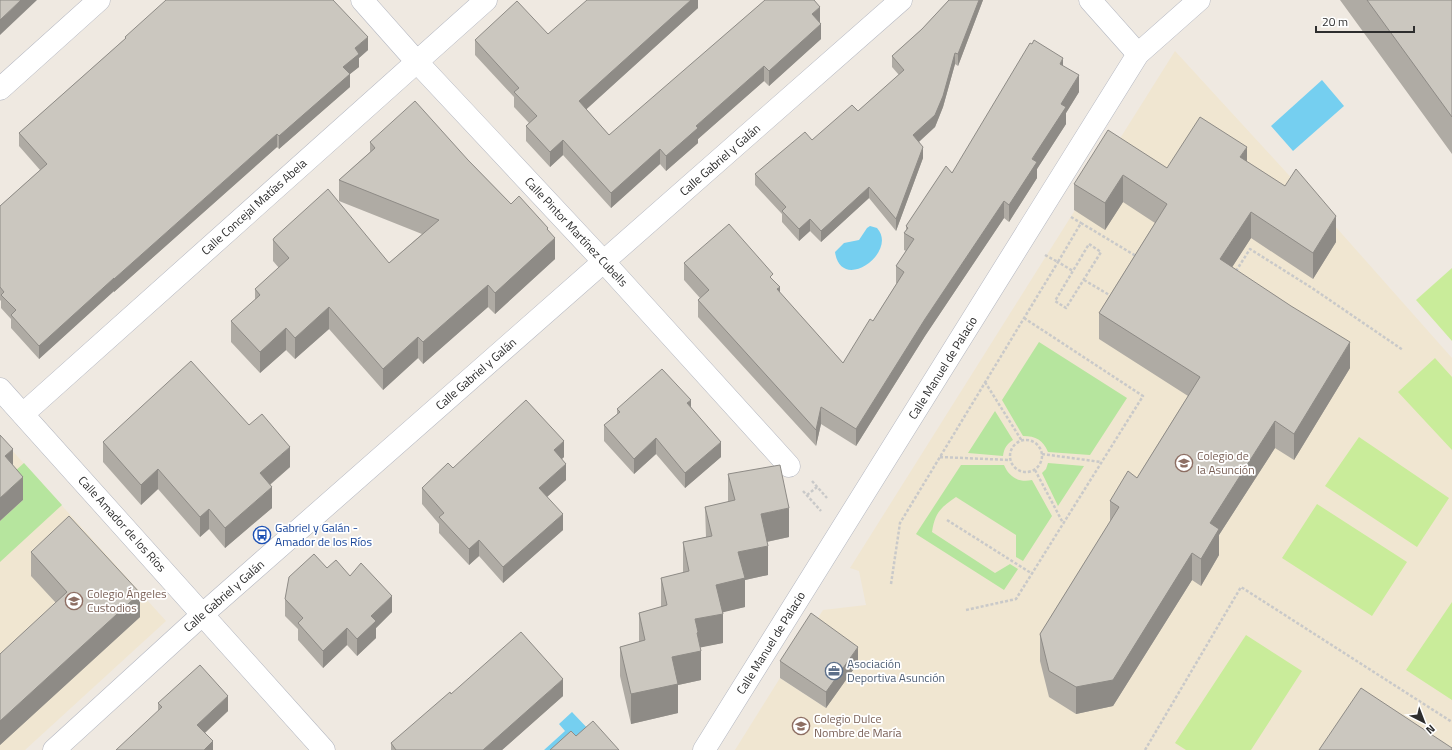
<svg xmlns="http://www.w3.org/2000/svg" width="1452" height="750" font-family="'Titillium Web',sans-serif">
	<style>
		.education { fill: #f0e6d1 }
		.green { fill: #b6e59e }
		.pitch { fill: #c9ec9a }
		.water { fill: #75cff0 }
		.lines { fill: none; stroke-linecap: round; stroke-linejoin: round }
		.street-casing { stroke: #b4b7c1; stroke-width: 23 }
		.secondary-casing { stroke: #b4b7c1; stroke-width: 23 }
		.path { stroke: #c9c9c9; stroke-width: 2.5; stroke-dasharray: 3 2; stroke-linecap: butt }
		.street { stroke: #fff; stroke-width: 22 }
		.secondary { stroke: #fff; stroke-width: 22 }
		.wall { fill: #afaba4 }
		.shaded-wall { fill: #8e8b86 }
		.building { fill: #cbc7bf; stroke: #8e8b86 }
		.labels { text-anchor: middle; stroke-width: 3.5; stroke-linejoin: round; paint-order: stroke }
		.street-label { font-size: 12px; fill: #2e2e2e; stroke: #fff }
		.education-label { font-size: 12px; fill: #785e54; stroke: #fff; text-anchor: start }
		.transit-label { font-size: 12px; fill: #164399; stroke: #fff; text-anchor: start }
		.service-label { font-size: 12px; fill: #4e5e75; stroke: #fff; text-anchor: start }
	</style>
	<rect width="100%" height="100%" fill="#efe9e1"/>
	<path class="education" d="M1175,51L1319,208L1452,358V750H735L780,678L826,708L811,629L823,610L866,605L859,571L850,568Z
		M0,437L166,621L25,750H0Z"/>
	<path class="green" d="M1039,342L1127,398L1090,455L1048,452C1043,440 1036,436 1023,436L1002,400Z
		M995,411L1013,440C1007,444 1004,448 1003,456L968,453Z
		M24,463L62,505L0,562V521L23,500L5,480Z
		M1048,463L1084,466L1058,506L1042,473L1046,469Z
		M961,465H1004C1009,477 1019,483 1032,480L1052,516L1023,561L1016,557V535L956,497C940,508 935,513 932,532L995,573L1010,564L1018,569L1004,590L916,534Z"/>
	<path class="pitch" d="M1452,268V341L1416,300Z
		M1435,358L1452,377V450L1398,392Z
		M1359,437L1449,498L1417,547L1325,486Z
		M1317,504L1407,562L1372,616L1282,558Z
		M1452,602V700L1406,670Z
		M1246,635L1302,671L1251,750H1186L1175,743Z"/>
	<path class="water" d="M1322,80L1344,106L1293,151L1271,126Z
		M870,226L877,228C899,252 841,294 835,252L844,243L859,240L867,228Z
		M572,712L591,732L571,750H544L565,731L559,724Z"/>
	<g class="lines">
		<defs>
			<path id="street" d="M362,0L417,62L604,262L789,466
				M1090,0L1138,54
				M0,89L99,0
				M23,414L486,0"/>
			<path id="secondary" d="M0,389L324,750
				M54,750L203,614L901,0
				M704,750L1138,54L1199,0"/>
		</defs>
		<use href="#street" class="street-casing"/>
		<use href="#secondary" class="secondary-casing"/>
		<path class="path" d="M1071,217L1081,223
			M1089,244L1101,252L1066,308L1055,301Z
			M1045,255L1058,262L1081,223L1136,256
			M1236,271L1250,249L1312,288L1403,350
			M1084,280L1111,296
			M985,382L1022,441
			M1010 456a16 16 0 1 1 32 0a16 16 0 1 1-32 0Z
			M1042,454L1101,462
			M940,457L1010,460
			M1035,470L1063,523
			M812,481L827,498
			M803,491L821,511
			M807,495L817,487
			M947,520L1031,573
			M891,584L900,523L1058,262L1073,271
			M966,610L1016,599L1143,396L1024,318
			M1145,750L1241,587L1452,722"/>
		<use href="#street" class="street"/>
		<use href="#secondary" class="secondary"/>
	</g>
	<path class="wall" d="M698,0V8L586,109L609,135L820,22L821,39L769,86L764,81L698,139V143L666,171L660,164L611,208L563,155L550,167L526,141V126L529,123L514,107V97L475,55V40L548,34Z
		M949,0H983L958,66L955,64L943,107L935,127L919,142L923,158L896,231L869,198L821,242L810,231L799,241L782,222V214L755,185V174L812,140L858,111L899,75L892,67V56L922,29Z
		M1340,0H1452V154Z
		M125,37L368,50L359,58V67L350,74V87L279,149L277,147L114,292V291L39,359L11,328V319L1,308V301L0,300V206L40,170L19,146V133L125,39Z
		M1063,66L1079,92L1066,113V124L1037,169V178L1009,222L1004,218L925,336L856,446L821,424L816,446L698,317V300L700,298L684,280V263L773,280L780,293L843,363L873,321L897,283H896V266L906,251L904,250V233L906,230V226L952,173Z
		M370,142L468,160L511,204L548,230L555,259L495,314L488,307L423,364L418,358L383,390L329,329L295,359L286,350L260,373L231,342V321L255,300V289L279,268L273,261V240L389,263L422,234L339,201V180L370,152Z
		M1247,162L1336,242L1313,279L1251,238L1232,267L1350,368L1294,460L1275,448L1219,535V555L1201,586L1192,580L1113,706L1076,714L1049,697L1040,661V634L1110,522V501L1137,478L1188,396L1099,339V313L1155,223L1123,202L1105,230L1074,210V184L1167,168Z
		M691,407L721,457L685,488L656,454L634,474L604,441V425L617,414V409Z
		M249,425L290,467L270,485L272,508L225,548L209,529L200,537L158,489L141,505L103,462V442Z
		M564,457L562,459L566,480L547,497L563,530L503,583L479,556L469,565L439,533V524L422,504V488L453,468Z
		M728,474L789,537L767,542L768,575L745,580V607L722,612L723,643L700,647L701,680L678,685V713L631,724L620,676V647L639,642V613L661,607V578L683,573V542L706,537L705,507L728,502Z
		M31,552L140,617L0,745V654L56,603L31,576Z
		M327,568L350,576L392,612L376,628V638L357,656L347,645L323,668L298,640V629L285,616V599Z
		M780,661L858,663L826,708L780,678Z
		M451,694L563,696L502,750H391V743Z
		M158,703L228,711L205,733L213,750L158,711Z"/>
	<path class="shaded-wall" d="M21,0H37L0,35V20Z
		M691,0H698V8L579,116V101Z
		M979,0H983L958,66V54Z
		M820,7V22L812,29V14Z
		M821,24V39L769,86V71Z
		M368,37V50L359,58V67L350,74V87L279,149V136L343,67L355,48Z
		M955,53V64L943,107L935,127L913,147V135Z
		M1063,58V75L1060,64Z
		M764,66V81L698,139V143L666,171V156L696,126Z
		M1079,75V92L1066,113V124L1037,169V178L1009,222V205L1061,104Z
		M277,134V147L114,292V279Z
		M563,140V155L550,167V152Z
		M923,147V158L896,231V219Z
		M1247,147V174L1240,157Z
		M660,149V164L611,208V193Z
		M1123,175V202L1105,230V203Z
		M869,187V198L821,242V231Z
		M1004,201V218L925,336L856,446V429L925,319Z
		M1251,212V238L1220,286V259Z
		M1336,216V242L1313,279V253Z
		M810,219V231L799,241V229Z
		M548,228V244L555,238V259L495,314V293Z
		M114,278V291L39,359V346Z
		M488,285V307L423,364V342Z
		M780,287V304L777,289Z
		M329,307V329L295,359V338Z
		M286,328V350L260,373V352Z
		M418,337V358L383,390V369Z
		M1350,342V368L1294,460V434Z
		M691,400V415L687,403Z
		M821,407V424L816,446V430Z
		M1275,421V448L1219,535V555L1201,586V559L1210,523Z
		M656,438V454L634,474V459Z
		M564,441V457L554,466V450Z
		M721,442V457L685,488V473Z
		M290,447V467L260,493V473Z
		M13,449V473L5,456Z
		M566,464V480L539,504V488Z
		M158,469V489L141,505V485Z
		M23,477V500L0,521V498Z
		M272,487V508L225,548V528Z
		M789,508V537L761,543V514Z
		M209,509V529L200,537V517Z
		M563,514V530L503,583V567Z
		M479,540V556L469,565V549Z
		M768,546V575L745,580V607L716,614V585L738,552Z
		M1192,553V580L1113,706L1076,714V687Z
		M140,593V617L0,745V721Z
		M392,596V612L376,628V638L357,656V639L371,616Z
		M723,614V643L698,648L701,651V680L678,685V713L631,724V694L672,657L695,619Z
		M347,628V645L323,668V651Z
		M858,647V663L826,708V692Z
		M563,679V696L502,750H483Z
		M228,696V711L197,740V725Z
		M213,741V750H204Z"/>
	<path class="building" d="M0,0H21L0,20Z
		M166,0H333L368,37L355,48L359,54L343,67L350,74L279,136L277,134L114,279V278L39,346L11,315L16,310L1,295L4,292L0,287V206L47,164L19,133L126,38L125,37Z
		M587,0H691L579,101L609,135L765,0H814L820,7L812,14L821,24L769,71L764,66L696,126L698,128L666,156L660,149L611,193L563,140L550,152L526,126L537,116L514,92L519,88L475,40L517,1L548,34Z
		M949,0H979L958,54L955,53L943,96L935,115L913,135L923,147L896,219L869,187L821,231L810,219L799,229L782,211L786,207L755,174L805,132L812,140L852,105L858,111L904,70L892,56L922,29Z
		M1367,0H1452V117Z
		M1034,40L1063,58L1060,64L1079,75L1061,104L1066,107L1032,159L1037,162L1009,205L1004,201L925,319L856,429L821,407L816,430L698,300L709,290L684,263L729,224L773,274L770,277L780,287L777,289L843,363L870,319L873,321L904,272L896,266L914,239L904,233L908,228L906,226L946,166L952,173L1030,43L1032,44Z
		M415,101L468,160L511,204L519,196L548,228L547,229L555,238L495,293L488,285L423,342L418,337L383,369L329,307L295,338L286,328L260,352L231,321L260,295L255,289L289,258L273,240L274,238L328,189L389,263L439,220L339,180L375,148L370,142Z
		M1200,117L1247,147L1240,157L1285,186L1296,169L1336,216L1313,253L1251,212L1220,259L1291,306L1350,342L1294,434L1275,421L1210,523L1219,529L1201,559L1192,553L1113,680L1076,687L1049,671L1040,634L1119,507L1110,501L1128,471L1137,478L1200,377L1099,313L1167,204L1123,175L1105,203L1074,184L1108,130L1167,168Z
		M191,361L249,425L262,414L290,447L260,473L272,487L225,528L209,509L200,517L158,469L141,485L103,442Z
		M662,369L691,400L687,403L721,442L685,473L656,438L634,459L604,425L620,412L617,409Z
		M526,400L564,441L554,450L566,464L539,488L563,514L503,567L479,540L469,549L439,517L444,513L422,488L448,463L453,468Z
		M0,435L13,449L5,456L23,477L0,498Z
		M780,465L789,508L761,514L768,546L738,552L745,578L716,585L723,614L695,619L698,632L697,633L701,651L672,657L678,684L631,694L620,647L645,640L639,613L667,605L661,578L689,571L683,542L712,536L705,507L735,500L728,474Z
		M69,516L140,593L0,721V654L67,592L31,552Z
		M314,554L327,568L336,560L350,576L361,563L392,596L371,616L376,621L357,639L347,628L323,651L298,623L303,618L285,599L289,577Z
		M811,613L858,647L826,692L780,661Z
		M521,632L563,679L483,750H396L391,743L450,692L451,694Z
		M200,665L228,696L197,725L213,741L204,750H116L162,707L158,703Z
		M1361,688L1452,748V750H1319Z
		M593,721L619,750H550L571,731L576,736Z"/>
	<defs>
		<symbol id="school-ring" viewBox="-11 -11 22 22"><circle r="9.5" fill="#fff" stroke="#8d6e63" stroke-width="1.5"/><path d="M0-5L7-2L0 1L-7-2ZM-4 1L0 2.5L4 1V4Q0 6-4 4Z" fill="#8d6e63"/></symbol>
		<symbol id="bus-ring" viewBox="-11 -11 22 22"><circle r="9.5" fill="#fff" stroke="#1a4fb4" stroke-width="1.5"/><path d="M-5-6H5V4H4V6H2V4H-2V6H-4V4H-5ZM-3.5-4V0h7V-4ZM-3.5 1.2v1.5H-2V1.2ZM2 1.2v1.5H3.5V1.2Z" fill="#1a4fb4"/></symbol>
		<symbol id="office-ring" viewBox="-11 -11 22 22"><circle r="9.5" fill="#fff" stroke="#5c6f8a" stroke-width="1.5"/><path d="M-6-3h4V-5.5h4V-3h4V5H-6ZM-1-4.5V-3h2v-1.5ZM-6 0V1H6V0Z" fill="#5c6f8a"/></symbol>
	</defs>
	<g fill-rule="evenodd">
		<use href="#school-ring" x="1174" y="453" width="20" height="20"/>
		<use href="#bus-ring" x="252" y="525" width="20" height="20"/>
		<use href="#school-ring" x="64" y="591" width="20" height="20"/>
		<use href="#office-ring" x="824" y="661" width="20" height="20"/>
		<use href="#school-ring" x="791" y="716" width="20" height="20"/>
	</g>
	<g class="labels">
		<g class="street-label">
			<text transform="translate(720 160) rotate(-41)" y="4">Calle Gabriel y Galán</text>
			<text transform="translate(254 207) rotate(-42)" y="4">Calle Concejal Matías Abela</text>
			<text transform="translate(576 232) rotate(47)" y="4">Calle Pintor Martínez Cubells</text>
			<text transform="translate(943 368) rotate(-58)" y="4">Calle Manuel de Palacio</text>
			<text transform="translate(476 374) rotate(-41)" y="4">Calle Gabriel y Galán</text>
			<text transform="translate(122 524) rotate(48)" y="4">Calle Amador de los Ríos</text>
			<text transform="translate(224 596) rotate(-41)" y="4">Calle Gabriel y Galán</text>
			<text transform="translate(771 643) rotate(-58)" y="4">Calle Manuel de Palacio</text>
		</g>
		<g class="education-label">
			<text x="1197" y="460">Colegio de<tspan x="1197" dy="14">la Asunción</tspan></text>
			<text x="87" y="598">Colegio Ángeles<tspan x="87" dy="14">Custodios</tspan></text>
			<text x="814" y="723">Colegio Dulce<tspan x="814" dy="14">Nombre de María</tspan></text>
		</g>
		<g class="transit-label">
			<text x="275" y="532">Gabriel y Galán -<tspan x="275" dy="14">Amador de los Ríos</tspan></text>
		</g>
		<g class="service-label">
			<text x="847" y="668">Asociación<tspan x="847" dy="14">Deportiva Asunción</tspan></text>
		</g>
	</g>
	<g transform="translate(1424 722) rotate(138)" stroke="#ffffff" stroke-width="3" paint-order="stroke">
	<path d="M0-3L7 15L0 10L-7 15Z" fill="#2e2e2e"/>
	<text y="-6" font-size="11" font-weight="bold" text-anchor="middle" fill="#2e2e2e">N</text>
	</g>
	<path d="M1316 26v6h98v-6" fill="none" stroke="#2e2e2e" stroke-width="2"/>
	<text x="1322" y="26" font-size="12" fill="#2e2e2e" stroke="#ffffff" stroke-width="3" paint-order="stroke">20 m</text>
</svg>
